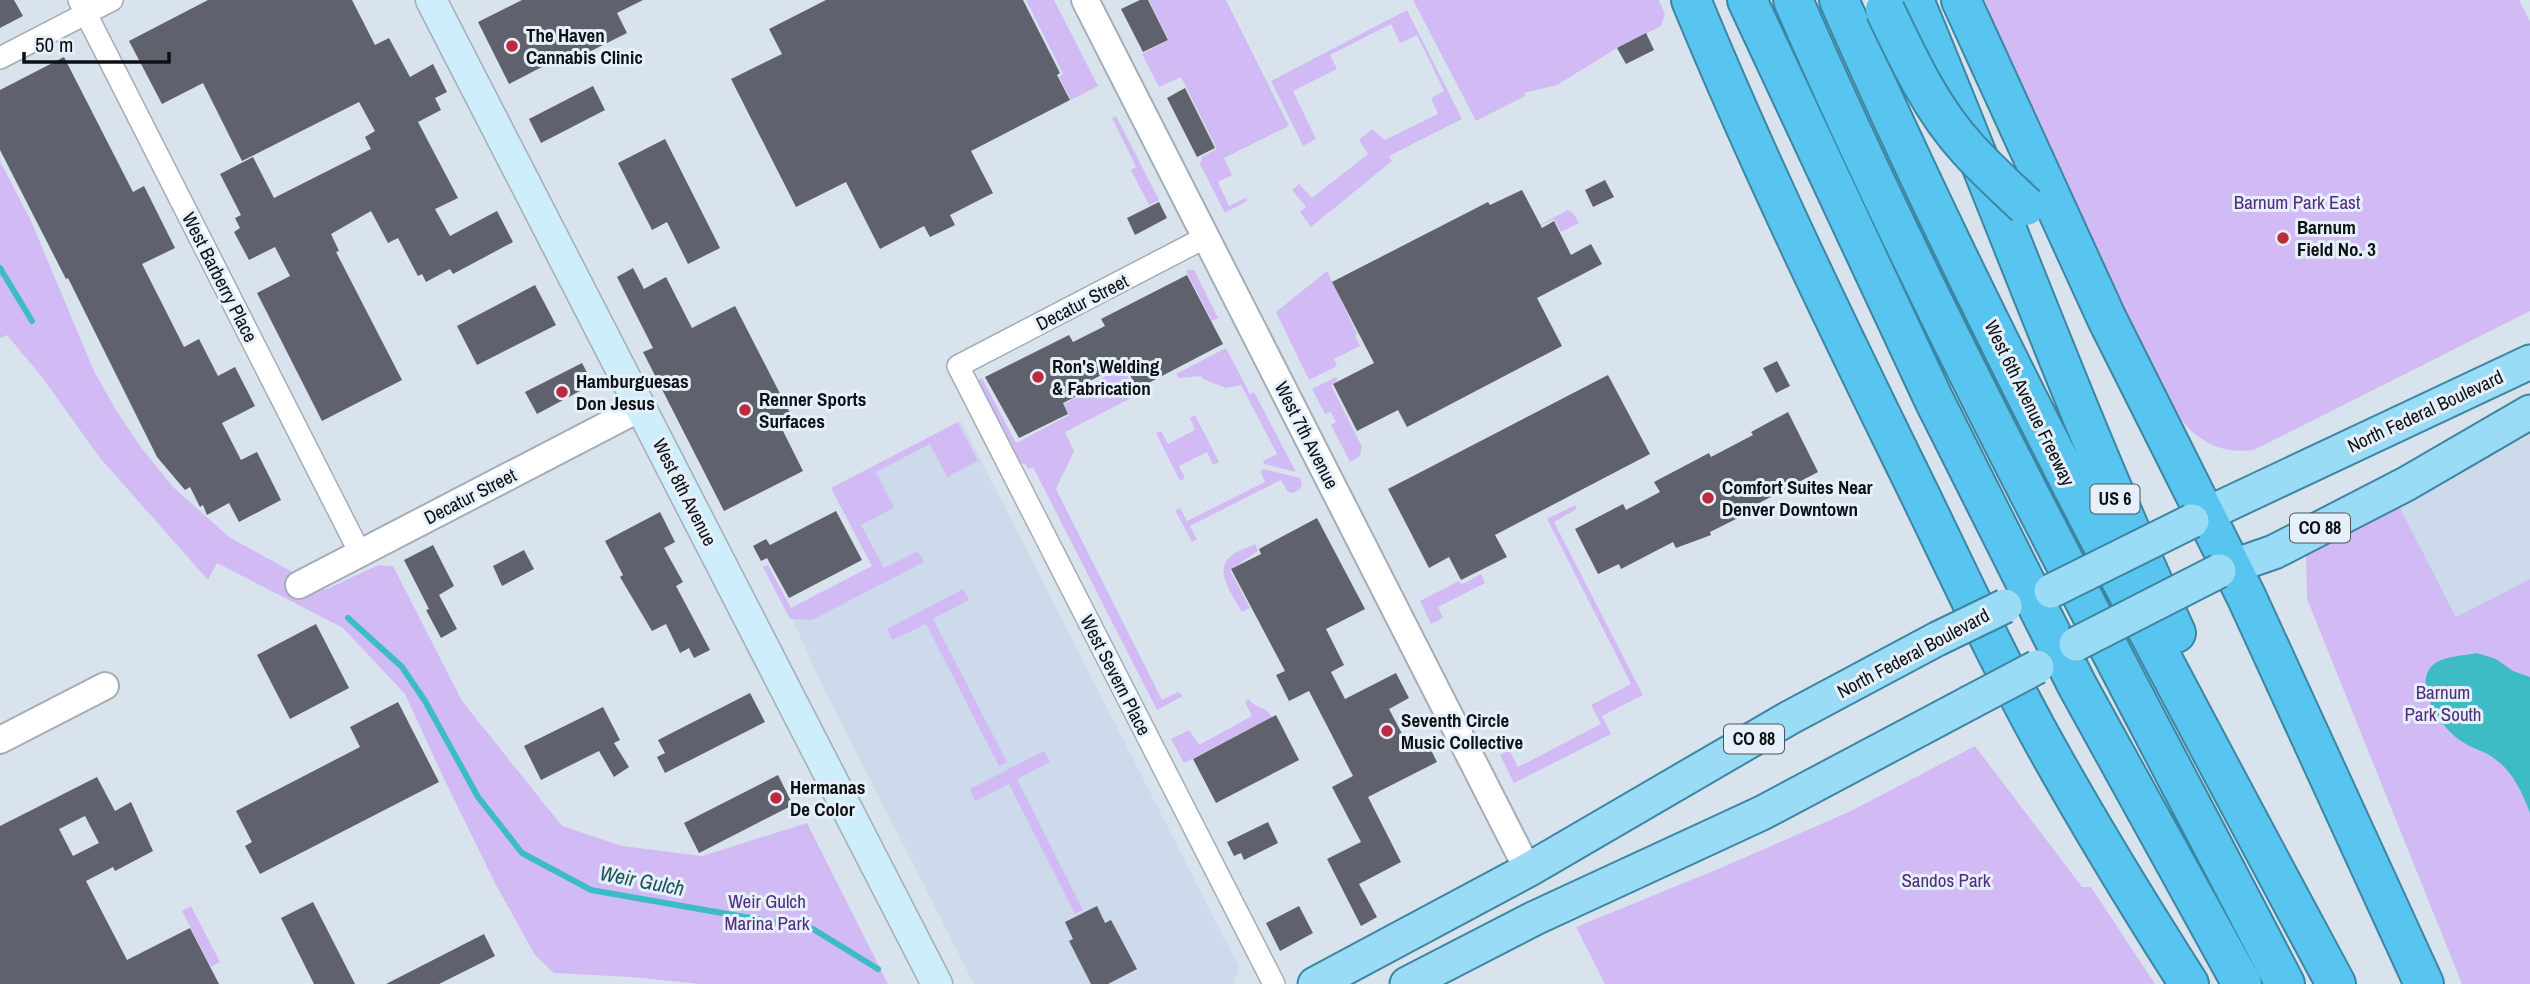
<svg xmlns="http://www.w3.org/2000/svg" width="2530" height="984" font-family="'Archivo Narrow',sans-serif">
	<style>
		.built { fill: #ccdaeb }
		.green { fill: #d2bbf5 }
		.water { fill: #3ebcc5 }
		.lines { fill: none; stroke-linecap: round; stroke-linejoin: round }
		.stream { stroke: #3ebcc5; stroke-width: 6 }
		.building { fill: #5f616c; fill-rule: evenodd }
		.minor-casing { stroke: #a4adb7; stroke-width: 24 }
		.tertiary-casing { stroke: #a4adb7; stroke-width: 30 }
		.secondary-casing { stroke: #a4adb7; stroke-width: 33 }
		.primary-casing { stroke: #3d86a3; stroke-width: 37 }
		.motorway-casing { stroke: #3d86a3; stroke-width: 42 }
		.minor { stroke: #fff; stroke-width: 21 }
		.tertiary { stroke: #fff; stroke-width: 26 }
		.secondary { stroke: #cdeefa; stroke-width: 30 }
		.primary { stroke: #9adcf6; stroke-width: 33 }
		.motorway { stroke: #57c5f0; stroke-width: 38 }
		.primary-bridge-casing { stroke: #3d86a3; stroke-width: 37; stroke-linecap: butt }
		.motorway-bridge-casing { stroke: #3d86a3; stroke-width: 42; stroke-linecap: butt }
		.primary-bridge { stroke: #9adcf6; stroke-width: 33 }
		.motorway-bridge { stroke: #57c5f0; stroke-width: 38 }
		.poi-dot { fill: #bb2a3f; stroke: #e6f0fb; stroke-width: 2.5 }
		.labels { text-anchor: middle; stroke-width: 6; stroke-linejoin: round; paint-order: stroke }
		.shield { fill: #e6f0fb; stroke: #4f5459; stroke-width: 2 }
		.shield-label { font-size: 18px; font-weight: bold; fill: #0e1114 }
		.poi-label { font-size: 19px; font-weight: bold; fill: #0e1114; stroke: #e6f0fb; text-anchor: start }
		.park-label { font-size: 19px; fill: #532a7e; stroke: #e6f0fb }
		.street-label { font-size: 19px; fill: #0e1114; stroke: #e6f0fb }
		.water-label { font-size: 21px; font-style: italic; fill: #205458; stroke: #e6f0fb }
	</style>
	<rect width="100%" height="100%" fill="#d9e3ed"/>
	<path class="built" d="M961,421L1239,967L1234,984H974L820,681L788,609L872,566L831,488Z
		M2530,435V579L2456,617L2399,506Z"/>
	<path class="green" d="M1026,0H1054L1098,86L1071,100L1059,77L1063,74Z
		M1149,0H1226L1289,126L1224,158L1232,175L1218,182L1229,206L1246,198L1247,201L1225,213L1199,162L1202,161L1201,157L1217,149L1181,77L1159,87L1142,54L1169,40Z
		M1413,0H1659L1665,14L1661,26L1617,48L1557,85L1524,93L1525,96L1476,121Z
		M1985,0H2519L2530,22V311L2254,450C2221,454 2201,443 2179,418L2050,167Z
		M1407,10L1462,119L1389,156L1392,161L1311,227L1300,212L1306,207L1292,190L1299,184L1312,198L1368,154L1359,140L1372,129L1385,140L1438,114L1431,98L1444,91L1417,35L1400,43L1391,24L1330,55L1337,69L1293,91L1316,139L1303,146L1271,81Z
		M1116,116L1159,200L1149,205L1131,170L1136,167L1112,118Z
		M0,161L31,221L94,371L116,410L140,446L173,487L229,537L325,590L378,565L393,566L462,701L562,826L622,846L702,856L807,823L888,984H700L631,977L554,973L535,955L496,885L446,783L405,694L343,628L217,563L208,580L100,458L42,377L7,335L0,338Z
		M1568,210L1573,213L1579,223L1561,232L1554,219L1513,239Z
		M1189,270H1194L1218,318L1212,321L1186,271Z
		M1327,271L1357,334L1355,336L1360,346L1334,359L1337,366L1309,380L1276,312Z
		M1226,348L1250,394L1254,392L1296,472L1264,464L1263,461L1277,454L1241,385L1226,388L1203,379L1201,376L1179,378L1176,374Z
		M1123,367L1137,395L1065,432L1074,451L1056,489L1162,700L1178,692L1183,696L1157,710L1033,467L1028,469L1026,465L1015,460L975,382L982,378L1016,443L1069,415L1064,404L1097,387L1095,382Z
		M1336,377L1338,380L1331,385L1362,447L1360,456L1350,462L1331,425L1336,422L1331,412L1325,414L1312,389Z
		M1195,415L1219,462L1213,465L1207,452L1179,466L1185,478L1180,481L1156,433L1161,431L1168,444L1195,430L1190,418Z
		M958,422L978,461L947,477L930,444L876,472L894,508L861,525L884,568L918,551L924,562L812,620L790,619L763,567L768,565L791,608L872,566L831,488Z
		M1264,469L1300,478L1302,483L1300,489L1293,493L1288,492L1281,480L1190,526L1197,539L1192,542L1175,510L1180,508L1187,521L1265,482L1260,471Z
		M1575,505L1577,509L1554,522L1643,695L1602,716L1611,734L1514,783L1500,755L1509,750L1518,767L1601,724L1591,705L1631,684L1547,519Z
		M2399,506L2456,617L2530,579V984H2462L2307,599L2306,552Z
		M1255,544L1258,551L1230,570L1250,608L1242,612C1234,597 1213,571 1230,557C1236,551 1247,548 1255,544Z
		M1481,574L1485,583L1438,607L1443,618L1431,624L1420,601L1459,581L1461,585Z
		M963,589L969,600L933,619L1007,762L999,766L926,624L892,640L887,629Z
		M1249,699C1254,708 1267,707 1272,717L1184,763L1171,739L1189,730L1199,745L1252,716L1245,702Z
		M1975,746L2082,887H2091L2155,984H1605L1576,927L1723,867L1851,811Z
		M1044,751L1050,762L1017,779L1083,910L1075,914L1009,784L975,801L970,789Z
		M191,906L220,962L211,967L182,911Z"/>
	<path class="water" d="M2477,653L2496,659L2513,671L2530,677V813C2522,792 2513,772 2495,759C2485,751 2471,748 2461,741C2443,730 2413,688 2431,667C2440,656 2463,656 2477,653Z"/>
	<g class="lines">
		<path class="stream" d="M0,268L32,321
			M348,618L402,667L425,701L478,797L522,853L591,890L813,929L878,969"/>
	</g>
	<path class="building" d="M0,0H14L23,16L0,28Z
		M208,0H352L375,45L389,38L410,77L433,64L447,92L435,98L441,110L418,122L458,198L435,209L450,236L497,211L513,242L453,274L450,269L426,282L422,274L418,276L398,238L388,243L371,211L331,234L339,251L336,252L402,380L322,421L257,293L290,276L275,247L249,260L234,232L240,228L235,218L241,215L220,174L253,157L274,198L371,149L365,137L375,131L359,102L242,161L203,83L162,104L129,41Z
		M522,0H643L617,13L627,33L569,62L565,55L509,84L478,22Z
		M826,0H1023L1060,73L1057,75L1070,100L971,151L993,193L950,215L955,225L930,237L924,226L880,249L846,182L796,207L731,79L782,54L769,29Z
		M1140,0H1148L1168,40L1143,52L1121,9Z
		M1646,33L1654,50L1626,64L1617,48Z
		M64,57L133,192L144,186L175,248L142,264L184,347L199,339L218,376L235,367L255,406L222,423L241,460L257,452L281,500L239,522L229,503L207,515L203,505L200,507L190,487L185,490L157,457L68,278L66,279L0,150V90Z
		M593,86L605,110L541,143L529,119Z
		M1185,88L1215,148L1197,157L1167,98Z
		M665,139L720,248L688,264L667,222L652,230L618,163Z
		M1605,180L1614,197L1593,207L1585,190Z
		M1522,190L1542,228L1554,221L1571,255L1591,244L1602,264L1537,298L1562,346L1407,427L1398,410L1357,431L1333,384L1374,363L1332,282L1488,202L1490,205Z
		M1159,202L1167,218L1135,235L1127,218Z
		M633,268L644,289L666,277L692,328L735,306L793,419L780,425L803,471L724,511L643,352L653,348L617,277Z
		M1187,275L1223,344L1137,389L1124,363L1090,381L1093,388L1063,403L1068,414L1019,438L985,377L1069,335L1073,342L1105,326L1101,319Z
		M535,285L556,325L477,365L457,326Z
		M1777,361L1790,386L1776,393L1763,368Z
		M582,363L593,384L537,414L525,392Z
		M1608,375L1650,454L1495,535L1507,557L1461,580L1449,557L1429,568L1388,489Z
		M1788,412L1818,472L1744,511L1746,514L1710,532L1711,535L1703,538L1676,548L1673,542L1621,569L1619,564L1598,574L1575,529L1623,504L1626,510L1660,492L1654,482L1709,453L1711,457L1753,435L1751,432Z
		M836,511L862,560L789,598L767,558L761,561L753,546L766,539L770,545Z
		M660,512L675,542L664,548L683,582L676,586L710,650L694,658L689,648L680,653L666,624L652,631L620,577L623,575L605,541Z
		M1317,518L1365,609L1326,629L1344,665L1331,672L1345,699L1396,673L1409,698L1389,709L1409,747L1425,738L1437,762L1368,797L1401,862L1359,884L1377,917L1361,926L1327,859L1361,842L1332,787L1353,776L1309,691L1289,701L1276,675L1285,671L1231,569L1261,554L1259,549Z
		M433,545L454,586L439,595L457,629L441,638L426,610L429,609L404,560Z
		M524,550L534,569L502,586L493,566Z
		M316,624L349,688L290,719L257,655Z
		M750,693L765,722L665,773L657,757L665,753L658,740Z
		M398,702L439,782L260,874L245,846L252,842L236,811L360,747L350,727Z
		M603,707L620,740L614,743L629,767L614,777L599,751L541,780L524,746Z
		M1276,715L1299,760L1216,803L1193,759Z
		M778,775L793,805L699,853L684,823Z
		M97,777L115,811L131,802L153,851L115,871L113,867L86,881L127,960L190,928L219,984H0V826ZM85,816L99,843L73,856L59,829Z
		M1268,822L1278,843L1244,860L1241,853L1234,856L1227,842Z
		M313,902L355,984H314L281,918Z
		M1097,906L1105,923L1111,920L1137,969L1108,984H1091L1069,941L1073,939L1065,922Z
		M1299,906L1313,933L1280,951L1266,923Z
		M484,934L495,956L439,984H386Z"/>
	<g class="lines">
		<defs>
			<path id="minor" d="M79,0L360,553
				M0,58L112,0
				M1206,237L958,366L1274,984"/>
			<path id="tertiary" d="M1085,0L1528,870
				M299,585L642,407
				M0,740L105,686"/>
			<path id="secondary" d="M431,0L937,984"/>
			<path id="primary" d="M2192,521L2530,362
				M2219,571L2274,552L2406,484L2530,412
				M1315,984L1528,870L1789,718L1937,639
				M1407,984L1535,918L1762,813L1969,703"/>
			<path id="motorway" d="M1691,0C1755,155 1828,307 1902,458C1949,553 1992,649 2043,741C2089,824 2138,904 2189,984
				M1747,0L1934,400L2077,685L2242,984
				M1793,0C1939,336 2116,659 2285,984
				M1839,0C1987,337 2162,660 2336,984
				M1914,0C2002,211 2080,425 2176,633
				M1961,0L2107,319L2246,596L2424,984"/>
		</defs>
		<use href="#minor" class="minor-casing"/>
		<use href="#tertiary" class="tertiary-casing"/>
		<use href="#secondary" class="secondary-casing"/>
		<use href="#primary" class="primary-casing"/>
		<use href="#motorway" class="motorway-casing"/>
		<use href="#minor" class="minor"/>
		<use href="#tertiary" class="tertiary"/>
		<use href="#secondary" class="secondary"/>
		<use href="#primary" class="primary"/>
		<use href="#motorway" class="motorway"/>
		<defs>
			<path id="primary-bridge" d="M2051,591L2192,521
				M1937,639L2005,606
				M2076,644L2219,571
				M1969,703L2037,667"/>
			<path id="motorway-bridge" d="M1885,10C1908,58 1931,109 1968,149C1986,169 2006,187 2026,206"/>
		</defs>
		<use href="#primary-bridge" class="primary-bridge-casing"/>
		<use href="#motorway-bridge" class="motorway-bridge-casing"/>
		<use href="#primary-bridge" class="primary-bridge"/>
		<use href="#motorway-bridge" class="motorway-bridge"/>
	</g>
	<g class="poi-dot">
		<circle cx="512" cy="46" r="7"/>
		<circle cx="2283" cy="238" r="7"/>
		<circle cx="1038" cy="377" r="7"/>
		<circle cx="562" cy="392" r="7"/>
		<circle cx="745" cy="410" r="7"/>
		<circle cx="1708" cy="498" r="7"/>
		<circle cx="1387" cy="731" r="7"/>
		<circle cx="776" cy="798" r="7"/>
	</g>
	<g class="labels">
		<g class="shield">
			<rect x="2090.5" y="484.5" width="49" height="29" rx="5"/>
			<rect x="2290" y="513.5" width="60" height="29" rx="5"/>
			<rect x="1724" y="724.5" width="60" height="29" rx="5"/>
		</g>
		<g class="shield-label">
			<text x="2115" y="505">US 6</text>
			<text x="2320" y="534">CO 88</text>
			<text x="1754" y="745">CO 88</text>
		</g>
		<g class="poi-label">
			<text x="526" y="42">The Haven<tspan x="526" dy="22">Cannabis Clinic</tspan></text>
			<text x="2297" y="234">Barnum<tspan x="2297" dy="22">Field No. 3</tspan></text>
			<text x="1052" y="373">Ron's Welding<tspan x="1052" dy="22">&amp; Fabrication</tspan></text>
			<text x="576" y="388">Hamburguesas<tspan x="576" dy="22">Don Jesus</tspan></text>
			<text x="759" y="406">Renner Sports<tspan x="759" dy="22">Surfaces</tspan></text>
			<text x="1722" y="494">Comfort Suites Near<tspan x="1722" dy="22">Denver Downtown</tspan></text>
			<text x="1401" y="727">Seventh Circle<tspan x="1401" dy="22">Music Collective</tspan></text>
			<text x="790" y="794">Hermanas<tspan x="790" dy="22">De Color</tspan></text>
		</g>
		<g class="park-label">
			<text x="2297" y="209">Barnum Park East</text>
			<text x="2443" y="699">Barnum<tspan x="2443" dy="22">Park South</tspan></text>
			<text x="1946" y="887">Sandos Park</text>
			<text x="767" y="908">Weir Gulch<tspan x="767" dy="22">Marina Park</tspan></text>
		</g>
		<g class="street-label">
			<text transform="translate(220 277) rotate(63)" y="7">West Barberry Place</text>
			<text transform="translate(1082 302) rotate(-27)" y="7">Decatur Street</text>
			<text transform="translate(2030 403) rotate(64)" y="7">West 6th Avenue Freeway</text>
			<text transform="translate(2425 411) rotate(-25)" y="7">North Federal Boulevard</text>
			<text transform="translate(1307 435) rotate(63)" y="7">West 7th Avenue</text>
			<text transform="translate(685 492) rotate(63)" y="7">West 8th Avenue</text>
			<text transform="translate(470 496) rotate(-27)" y="7">Decatur Street</text>
			<text transform="translate(1913 653) rotate(-28)" y="7">North Federal Boulevard</text>
			<text transform="translate(1116 675) rotate(63)" y="7">West Severn Place</text>
		</g>
		<g class="water-label">
			<text transform="translate(642 881) rotate(11)" y="7">Weir Gulch</text>
		</g>
	</g>
	<path d="M24 52v10h145v-10" fill="none" stroke="#0e1114" stroke-width="3.5"/>
	<text x="35" y="52" font-size="21" fill="#0e1114" stroke="#e6f0fb" stroke-width="5" paint-order="stroke">50 m</text>
</svg>
